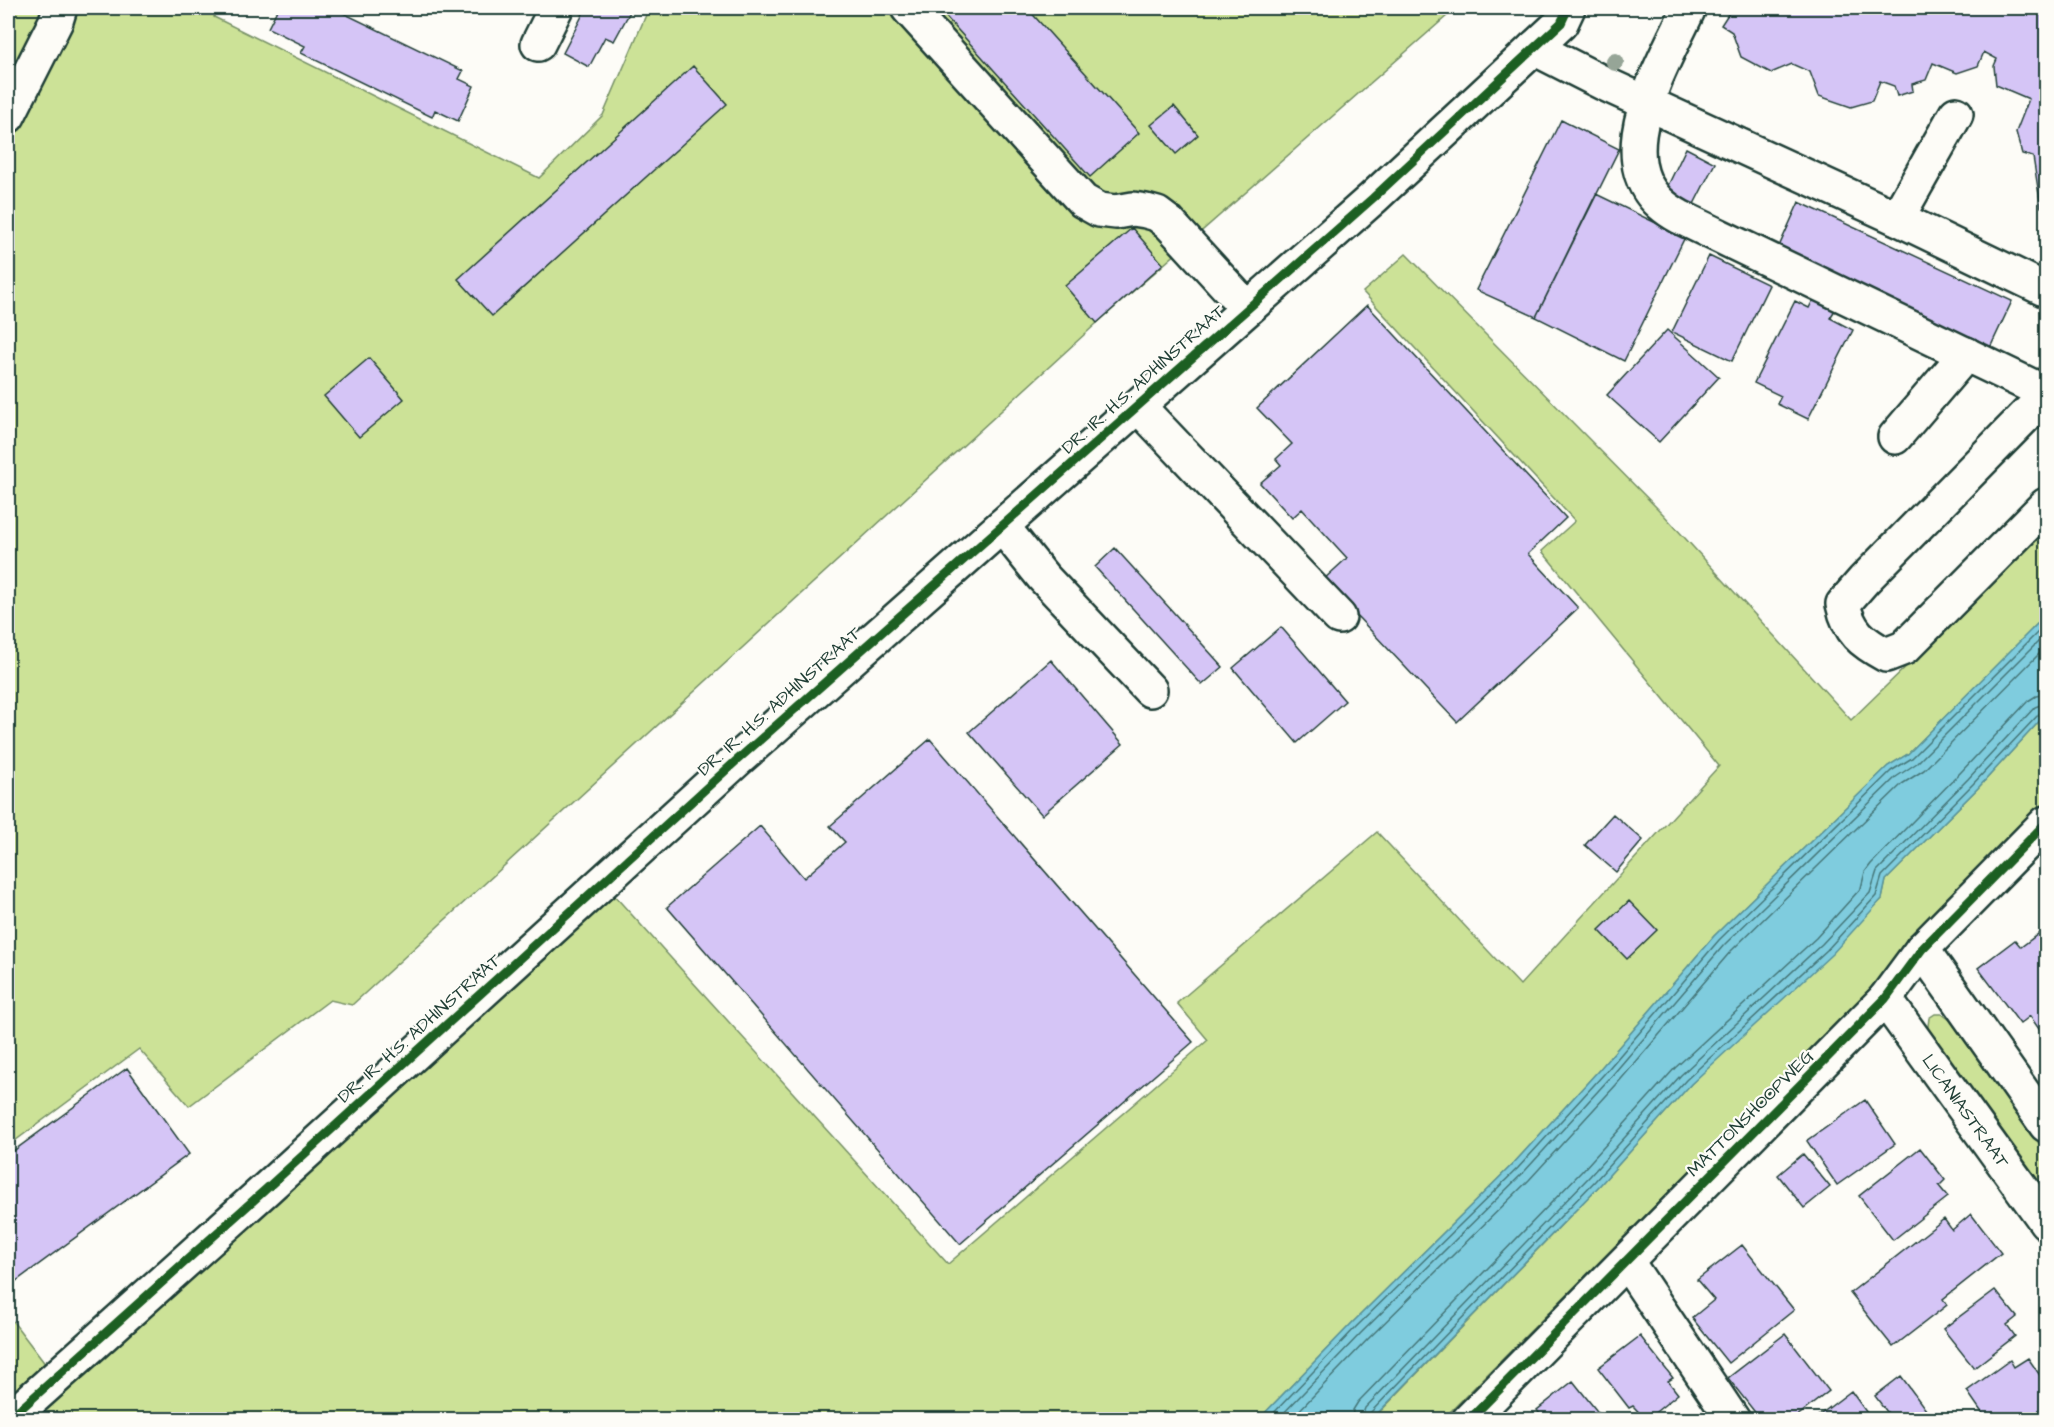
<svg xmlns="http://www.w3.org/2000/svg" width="2054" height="1427" font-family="'Architects Daughter',sans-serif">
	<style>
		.green { fill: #cce297; stroke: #769066; stroke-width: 1.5 }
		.water { fill: #7fccde; stroke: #59939a; stroke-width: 1.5 }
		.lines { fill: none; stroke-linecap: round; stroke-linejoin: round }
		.shore { stroke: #457678; stroke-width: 1.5 }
		.building { fill: #d5c5f6; stroke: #1f3d34; stroke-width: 1.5 }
		.minor-casing { stroke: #1f3d34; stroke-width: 38 }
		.minor { stroke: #fdfcf7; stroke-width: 33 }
		.cycleway-casing { stroke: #fdfcf7; stroke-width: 13 }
		.cycleway { stroke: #1b5e20; stroke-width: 9 }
		.tree { fill: #96a597 }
		.labels { text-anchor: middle; stroke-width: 4.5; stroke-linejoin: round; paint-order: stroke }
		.street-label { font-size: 18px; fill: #1f3d34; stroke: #fdfcf7 }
	</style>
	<rect width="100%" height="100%" fill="#fdfcf7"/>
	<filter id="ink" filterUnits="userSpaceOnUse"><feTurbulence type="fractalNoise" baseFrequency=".0167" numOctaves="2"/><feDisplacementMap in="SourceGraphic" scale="12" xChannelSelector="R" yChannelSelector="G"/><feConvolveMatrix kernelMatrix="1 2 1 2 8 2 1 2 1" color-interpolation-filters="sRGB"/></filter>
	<g filter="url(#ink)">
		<path class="green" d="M8,8H51L8,96Z
			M71,8H217L214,17L539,178L603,115L649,8H1456L1097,323L352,1005L330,1000L189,1106L139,1049L8,1146V150L65,25Z
			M1406,254L1663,514L1851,720L2046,531V615L1908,754L1888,766L1714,936L1599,1070L1513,1164L1352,1323L1259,1419L117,1420L116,1417L113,1420H35L36,1411L613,894L948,1264L1208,1040L1177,1003L1377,832L1520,985L1719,766L1542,551L1575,521L1363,292Z
			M2046,714V803L1867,993L1443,1419L1372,1420L1600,1185L1691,1084L1882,899L1886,880L1978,788Z
			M1935,1014H1942L1950,1020L2046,1153V1194L1929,1034L1928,1026L1929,1018Z
			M8,1315L46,1365L27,1384L8,1398Z"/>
		<path class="water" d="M2046,615V714L1978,788L1886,880L1882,899L1832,954L1691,1084L1600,1185L1372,1419H1259L1352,1323L1513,1164L1599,1070L1714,936L1888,766L1908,754Z"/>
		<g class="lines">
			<path class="shore" d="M1267,1420L1356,1327L1518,1168L1604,1074L1719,940L1891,771L1912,758L2046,624
				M1277,1420L1361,1333L1523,1173L1609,1079L1724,945L1896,777L1917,763L2046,634
				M1290,1420L1368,1339L1529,1180L1616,1085L1731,951L1902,784L1924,770L2046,647
				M1352,1420L1353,1410L1358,1402L1583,1170L1675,1068L1816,938L1861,888L1865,872L1871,864L1961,772L2028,701L2036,696L2046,694
				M1361,1420L1365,1408L1590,1176L1681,1075L1822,944L1870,893L1877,871L1968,779L2035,707L2046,703
				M1368,1420L1370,1413L1595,1181L1686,1080L1827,950L1876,896L1882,876L1973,784L2040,713L2046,711"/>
		</g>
		<path class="building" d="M278,8H333L463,71L459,79L474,86L458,121L435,110L432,117L301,53L305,46L268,28Z
			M573,8H632L614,41L605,37L589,67L563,53L583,14Z
			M938,8H1027L1139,133L1090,177Z
			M1732,8H2046V209L2041,207L2033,157L2022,154L2016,132L2029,99L1996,85L1994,66L1997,59L1984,52L1978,66L1957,73L1933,63L1926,80L1912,84L1913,91L1897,96L1894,86L1880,81L1872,101L1851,107L1819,96L1810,72L1792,64L1771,73L1741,57L1732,32L1721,25Z
			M693,66L727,104L492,316L458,279Z
			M1174,106L1198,135L1176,154L1151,125Z
			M1561,120L1619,149L1536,317L1476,290Z
			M1686,148L1715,163L1692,208L1664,194Z
			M1596,194L1685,237L1624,361L1536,317Z
			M1799,202L2012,301L1989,350L1777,251Z
			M1132,228L1163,264L1097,323L1065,286Z
			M1709,256L1769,285L1732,361L1672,332Z
			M1813,300L1835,310L1830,318L1853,330L1808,419L1777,404L1781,396L1754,383L1795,301L1809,308Z
			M1367,305L1566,518L1528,554L1578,608L1457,722L1323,580L1347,558L1302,509L1292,518L1260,483L1281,465L1276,459L1292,444L1257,408Z
			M1667,330L1719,377L1659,442L1607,395Z
			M2046,352V379L2036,373Z
			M369,358L404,399L359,437L324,396Z
			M1115,548L1223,667L1202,685L1095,567Z
			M1281,627L1345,701L1297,743L1233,668Z
			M1051,660L1123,744L1042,815L969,732Z
			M930,739L1193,1042L960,1244L667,907L760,826L804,878L845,842L830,826Z
			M1613,814L1643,840L1616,872L1585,845Z
			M1629,901L1657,930L1627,959L1599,930Z
			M2046,928V1039L2030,1016L2020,1024L1978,968L2015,940L2021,947Z
			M127,1068L189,1154L8,1287V1155Z
			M1865,1100L1895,1144L1837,1185L1807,1141Z
			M1920,1148L1945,1180L1939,1186L1948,1197L1893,1240L1859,1196Z
			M1803,1154L1830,1187L1804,1208L1778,1175Z
			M1971,1214L2001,1253L1943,1299L1947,1305L1893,1347L1850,1293L1944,1219L1952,1230Z
			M1742,1245L1794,1310L1728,1363L1692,1318L1714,1300L1697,1280Z
			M1995,1290L2017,1317L2007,1325L2015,1336L1974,1368L1943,1329Z
			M1785,1334L1829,1391L1792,1420H1761L1728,1378Z
			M1640,1336L1673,1378L1668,1381L1678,1394L1646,1420L1633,1406L1629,1408L1598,1368Z
			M2028,1358L2046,1384V1410L2034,1420H1987L1967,1391L2010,1360L2014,1367Z
			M1901,1376L1929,1414L1921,1420H1893L1875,1396Z
			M1573,1381L1604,1420H1544L1537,1410Z
			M1851,1391L1872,1420H1813Z"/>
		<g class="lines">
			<defs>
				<g id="minor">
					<path d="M908,8L1083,201L1099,210L1116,212L1133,209L1146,211L1157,214L1169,223L1247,308"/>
					<path d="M1689,8C1661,70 1595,172 1680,217L2046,393"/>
					<path d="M538,44L556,8"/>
					<path d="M1534,48L1603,83L1897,218L2046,290"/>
					<path d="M8,116L56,21L60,8"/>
					<path d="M1897,218L1956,114"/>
					<path d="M2046,395L1864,580L1843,604C1849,632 1862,642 1886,655L1904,648L2046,505"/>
					<path d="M1138,406L1339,617"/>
					<path d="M1895,437L1966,354"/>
					<path d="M1002,526L1043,577L1150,690"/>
					<path d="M1922,949L2046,1125"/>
					<path id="s1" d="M1885,999L2046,1222"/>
					<path d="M1627,1262L1733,1420"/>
					<path d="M8,1417L24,1406L265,1190L736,761L1373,198L1561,23L1568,8"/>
					<path d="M1469,1420L1885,999L1922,949L2046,823"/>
				</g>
			</defs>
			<use href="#minor" class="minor-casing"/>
			<use href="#minor" class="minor"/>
			<defs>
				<path id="cycleway" d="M8,1417L24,1406L265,1190L736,761L1373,198L1561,23L1568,8
					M1469,1420L1885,999L1922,949L2046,823"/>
			</defs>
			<use href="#cycleway" class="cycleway-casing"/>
			<use href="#cycleway" class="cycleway"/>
		</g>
		<circle class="tree" cx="1615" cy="62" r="9"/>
	</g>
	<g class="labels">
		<g class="street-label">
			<text transform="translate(1143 379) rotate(-42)" y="6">DR. IR. H.S. ADHINSTRAAT</text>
			<text transform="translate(779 701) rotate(-42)" y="6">DR. IR. H.S. ADHINSTRAAT</text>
			<text transform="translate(419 1028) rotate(-42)" y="6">DR. IR. H.S. ADHINSTRAAT</text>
			<text dy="6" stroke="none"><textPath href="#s1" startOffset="138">LICANIASTRAAT</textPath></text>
			<text transform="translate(1750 1113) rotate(-45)" y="6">MATTONSHOOPWEG</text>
		</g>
	</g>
	<rect width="2054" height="1427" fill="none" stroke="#fdfcf7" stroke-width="30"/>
	<rect x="15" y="15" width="2024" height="1397" fill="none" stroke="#1f3d34" stroke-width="2" filter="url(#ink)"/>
</svg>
